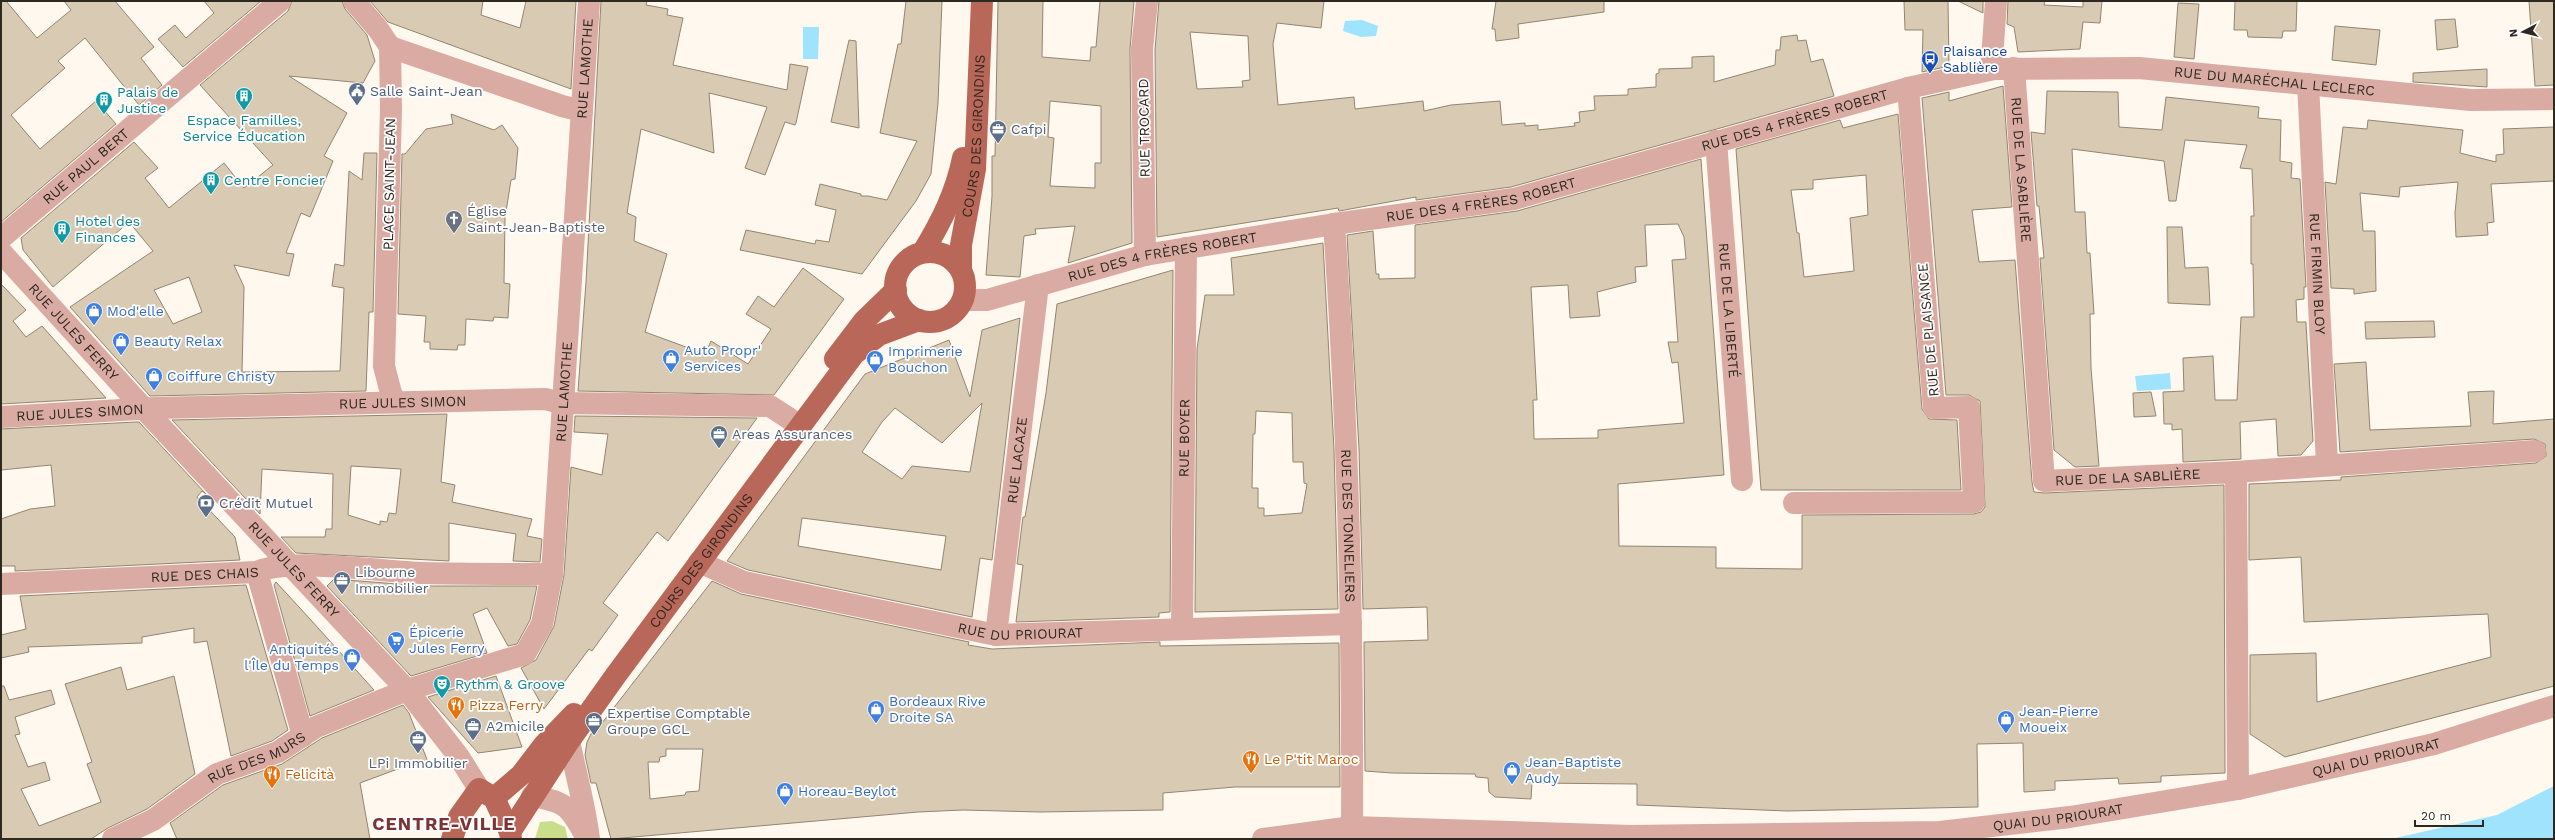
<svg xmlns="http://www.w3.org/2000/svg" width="2555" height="840" font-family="'Work Sans',sans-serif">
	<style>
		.green { fill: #cadd8b }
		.water { fill: #9fe3fc }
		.building { fill: #d9cab3; stroke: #938570; fill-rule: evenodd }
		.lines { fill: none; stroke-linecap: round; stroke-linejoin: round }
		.minor { stroke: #daaba2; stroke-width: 22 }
		.major { stroke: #b96759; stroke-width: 22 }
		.labels { text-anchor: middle; stroke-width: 3.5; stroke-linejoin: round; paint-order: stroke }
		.transit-label { font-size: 14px; fill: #164399; stroke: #fff; text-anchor: start }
		.street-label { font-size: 14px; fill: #2e2920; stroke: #fff }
		.service-label { font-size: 14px; fill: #4e5e75; stroke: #fff; text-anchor: start }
		.culture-label { font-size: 14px; fill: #0d838f; stroke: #fff; text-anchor: start }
		.worship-label { font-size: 14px; fill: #5b616d; stroke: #fff; text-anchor: start }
		.shop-label { font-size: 14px; fill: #366cbe; stroke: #fff; text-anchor: start }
		.food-label { font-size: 14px; fill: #c56008; stroke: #fff; text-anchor: start }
		.district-label { font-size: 18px; font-weight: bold; letter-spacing: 1px; fill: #7b3334; stroke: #fff }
	</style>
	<rect width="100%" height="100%" fill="#fff8ef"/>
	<path class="green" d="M552,821L565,827L568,839H535L540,822Z"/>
	<path class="water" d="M1362,20L1378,26L1376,36L1361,37L1343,31L1345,21Z
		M803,27H819L818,59H803Z
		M2170,373L2171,389L2137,391L2135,376Z
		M2554,786V839H2391L2497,815Z"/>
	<path class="building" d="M1,1H6L37,38L71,10L64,1H115L154,47L141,58L162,85L139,105L85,38L58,61L65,68L11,115L40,149L96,101L116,124L1,222Z
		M204,1H261L183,67L158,39L175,25L186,38L214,13Z
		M292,1H342L345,9L367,35L375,61L363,83L289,76L347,113L324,156L333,161L310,217L301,213L286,253L294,254L289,276L234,265L244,287L242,372L340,371L344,288L332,286L335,264L344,266L349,171L362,180L364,153H377L373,312H369L366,391L150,396L70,307L153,251L129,222L53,287L23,250L21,238L134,142L158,168L145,178L169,208L224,163L244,188L273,165L200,85L288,11ZM189,277L202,312L173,324L154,290Z
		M370,1H483L481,15L520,28L526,1H576L571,89L388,22Z
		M601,1H647L646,5L668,9L667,15L683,18L673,65L787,90L790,64L808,67L796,123L795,125L785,122L765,175L745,168L767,107L709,93L714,153L641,129L627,213L636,217L634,241L667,254L645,332L705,354L711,341L748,364L771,329L746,314L758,296L774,307L803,268L844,299L774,395L578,391L586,282Z
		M906,1H942L938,103L931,174L916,201L862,274L740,250L746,230L815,244L816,240L829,242L836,210L815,205L820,184L861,194V196H868L887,200L917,141L880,133L898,44H901Z
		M998,1H1043L1042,57L1090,61L1091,47H1096L1100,1H1134L1130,49L1132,243L1068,263L1075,226L1035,229L1036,234L1024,236L1020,277L986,275L992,196V156H995ZM1050,101L1101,106V163H1095V188L1050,186L1054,138L1048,137Z
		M1159,1H1324L1321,28L1277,23L1273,44L1278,105L1354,97L1355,109L1423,101L1424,111L1451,105L1500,101L1502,125L1525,123V126L1538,125V130L1575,126L1574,123L1580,122L1579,112L1595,110L1594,96L1628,95V89L1656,87V74L1659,73V69L1692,68V57L1714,56V82L1775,65L1776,50H1780L1781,37L1797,35L1798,41L1806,40L1811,62L1823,59L1834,96L1511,187L1416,200V197L1339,211L1338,208L1157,237L1155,50ZM1190,32L1248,36L1250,80L1242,81L1243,87L1197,89Z
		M1496,1H1604V12L1518,24L1519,38L1496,41L1495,29H1492Z
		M1904,1H1948L1949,66L1922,72L1923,30H1905Z
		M1958,1H1983V13Z
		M2008,1H2045L2044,5L2083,7V1H2102L2100,23L2083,22L2080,49L2018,52L2014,27L2007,24Z
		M2235,1H2297L2296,31H2283L2282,38L2248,37L2247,30H2234Z
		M2529,1H2554V85L2535,86Z
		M2178,3L2199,4L2194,59L2174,57Z
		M2455,19L2458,47L2437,50L2435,20Z
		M2335,26L2380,30L2376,65L2332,60Z
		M849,40L856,41L859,128L831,122Z
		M2487,69V87L2413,82V73Z
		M2003,86L2012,207L1972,210L1979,262L2015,260L2032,482L2034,492L2045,493L2224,485L2225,773L2161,776V782L2119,784L2118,778L2055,781V790L2024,792L2023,743L1977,744L1978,807L1787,811L1637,805V784L1532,783L1531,799L1495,797L1489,792L1488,778L1476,777L1475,774L1392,773L1365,771L1364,642L1428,640L1427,607L1363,609L1359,449L1347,235L1373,231L1376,274H1379V279L1415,278V225L1517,211L1701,159L1724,475L1618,484L1619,546L1716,547V568L1802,569V515L1974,514L1981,512L1985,507L1980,401L1969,395H1946L1922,98L1949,92V101ZM1678,224L1684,237L1686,259L1672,260L1678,342H1668L1672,363L1678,362L1684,423L1598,430V438L1534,439L1533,400H1537L1531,287L1568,285L1570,318L1600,316L1597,292L1636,282L1635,267L1647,266L1645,225Z
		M2047,91L2118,92L2119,127L2162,130L2166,97L2259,107L2258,118L2281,120L2280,161L2292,163L2291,178L2300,179L2306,287H2304V299L2296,300L2297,322H2306V324L2313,441L2301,455L2278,456L2276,419L2240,422L2241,459L2183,462L2182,429L2172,430V424H2164L2163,392L2184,391L2183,358L2213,356L2215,400H2237L2241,317H2254L2253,264H2251V216H2254L2252,169L2240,168L2247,145L2185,140L2176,201H2169L2164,161L2072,149L2075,212H2085L2087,253H2090L2094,314H2090L2091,368L2099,466L2075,467L2054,450L2040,258H2044L2039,206H2037L2031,132L2045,134Z
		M451,114L494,130L502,125L518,148L515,179L511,180L505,218L504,283L510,284L508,318L494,317L493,321L466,319L465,345H458L457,350L430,349V342H424L426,316L398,314L402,154H405L426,129L453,124Z
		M1898,114L1922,409L1929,419L1957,420L1961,490H1761L1736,149L1840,120L1843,128ZM1866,175L1868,215L1850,218L1854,271L1804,277L1799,233H1797L1791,190L1813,189V180Z
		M2368,120L2463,130L2460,153L2496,162V155L2504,154L2503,129L2554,127V181L2491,184L2494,222L2487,223L2488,235L2456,237L2455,213L2458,182L2400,187L2399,197L2360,193L2363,231H2375L2376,291L2354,294V289L2331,288L2325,182L2336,184L2343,127L2367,129Z
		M2167,227H2182L2185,268L2208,267L2210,305L2168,303Z
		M1323,243L1334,450L1338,609L1195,612L1197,349L1205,295H1234L1231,258ZM1256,411L1292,413L1293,462H1303L1304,483L1307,484L1302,513L1264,516V508H1258V488H1252L1253,434H1255Z
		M1173,270L1170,612L1159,613V617L1016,622L1023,565L1017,564L1023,517H1025L1046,393L1057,304Z
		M1,284L26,310L13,321L26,337L42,326L106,398L1,404Z
		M1020,318L992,560L980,558L972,617L748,570L727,561L865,374L949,340L970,397L982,330ZM982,403L970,472L912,466L902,479L862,452L882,422L895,408L942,443ZM802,518L946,536L941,570L798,546Z
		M2434,321L2435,337L2366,339L2365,322Z
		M2366,362L2370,430L2471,426L2468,392L2494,391L2493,424L2554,419V686L2285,757L2250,734V655L2316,653L2317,702L2491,657L2488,614L2304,622L2301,557L2249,560V484L2341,480V477L2536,463L2546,456L2545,444L2534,439L2340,452L2334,364Z
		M2151,392L2156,416L2134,417L2133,393Z
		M447,414L441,482L455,485L452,502L532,519L527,536L542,539L540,562L513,561L516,534L449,523V561L296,553L281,537H325L326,529H332L333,474L262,469L260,514L172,420ZM351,466L401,469L396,514L389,513L387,522L380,521V525L348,515Z
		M575,416L757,418L668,541L657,532L603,603L618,615L592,651L589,649L544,709L521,668L536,660L554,626L564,575L571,467L602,475L608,434L574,432Z
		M136,422H139L206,494L202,491L197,497L235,537L240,560L15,571V566H1V519L30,509L55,506L51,465L1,470V429Z
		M334,579L423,586H537L530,620L517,644L508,646L487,608L473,614L487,653L411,676L327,586Z
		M712,581L741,594L969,642L968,645L992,649L1160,642V646L1339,643L1340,787H1235L1163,793V810L1040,812L963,810L918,812L611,839L596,783H591L585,755L587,742L592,732H595ZM666,749H703L699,791L686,792L685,795L650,799L648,762H659L660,757L666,756Z
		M276,582L310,619L374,690L310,716L274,585Z
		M246,585L288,730L272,741L231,756L207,641L194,643V628L142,637V643L28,647L29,652L1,658V635L26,629L20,596Z
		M121,667L127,690L174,676L195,774L147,809L108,828L91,839H1V686H4L9,700L51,690L55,704L15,717L20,734L15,735L28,767L45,762L50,780L21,789L39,826L101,802L87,764L92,762L65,684Z
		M496,676L522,747L478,753L428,697Z
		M403,705L409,713L428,762L403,767L360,783L370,839H177L170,823L223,785L282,764L322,738Z"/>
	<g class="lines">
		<g class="minor">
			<path d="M354,1L378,29L390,47"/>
			<path d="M390,47L391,109L384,366L391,393L396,402"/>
			<path d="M390,47L562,106L582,111"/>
			<path id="s1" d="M2014,68L2044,481L2236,472L2238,789"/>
			<path d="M1994,69L1992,59L1996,1"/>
			<path id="s2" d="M2308,84L2327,464"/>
			<path id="s3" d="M1716,141L1742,480"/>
			<path id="s4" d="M1334,224C1348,424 1353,626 1352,827"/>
			<path id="s5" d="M1,238L280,1"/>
			<path id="s6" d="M1,252L145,410L407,690L459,757L479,789"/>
			<path d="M1145,255L1142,49L1147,1"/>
			<path id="s7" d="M963,300H987L1145,255L1334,224L1514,199L1908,88L1994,69L2139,68L2471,100L2554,99"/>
			<path id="s8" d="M1,417L156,408L545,399L561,403L770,406L799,425"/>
			<path d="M2236,472L2535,451"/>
			<path d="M1794,503L1974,502L1969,407L1934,408L1908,88"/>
			<path id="s9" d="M699,562L744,582L996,635L1351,624"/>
			<path d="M257,572L303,736"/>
			<path id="s10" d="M1,584L257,572C289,557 384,572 423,573C466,574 509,574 552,574"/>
			<path id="s11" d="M1182,628L1186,248"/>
			<path id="s12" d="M996,635L1038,285"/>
			<path d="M569,741C576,774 585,806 589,839"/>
			<path d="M532,796C565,802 569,805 585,835"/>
			<path id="s13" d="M113,839L153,820L217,774L278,752L316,727L407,690L525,654L542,624L552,574L589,1"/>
			<path id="s14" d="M1263,839L1352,827L1631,836L1940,832L2070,817L2238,789L2434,744L2554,706"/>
		</g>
		<g class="major">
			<path d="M923,252C941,222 956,193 963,158"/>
			<circle cx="930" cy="287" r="35"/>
			<path id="s15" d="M961,269V245L975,169L982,1"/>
			<path d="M835,359L864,321L896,290"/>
			<path d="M494,798L521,775L544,745L574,714"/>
			<path id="s16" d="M510,832L569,741L616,675L854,354L879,335L919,320"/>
			<path d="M452,839L459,817L479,789L494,798L510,832L511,839"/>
		</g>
	</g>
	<defs>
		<symbol id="bus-pin" viewBox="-11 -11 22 30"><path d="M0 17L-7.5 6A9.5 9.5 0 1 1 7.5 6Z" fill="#1a4fb4" stroke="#fff"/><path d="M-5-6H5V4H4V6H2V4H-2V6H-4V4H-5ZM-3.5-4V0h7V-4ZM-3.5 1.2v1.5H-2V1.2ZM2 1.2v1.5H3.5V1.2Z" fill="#fff"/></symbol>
		<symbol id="civic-pin" viewBox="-11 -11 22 30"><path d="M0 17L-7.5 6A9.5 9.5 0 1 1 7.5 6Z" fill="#5c6f8a" stroke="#fff"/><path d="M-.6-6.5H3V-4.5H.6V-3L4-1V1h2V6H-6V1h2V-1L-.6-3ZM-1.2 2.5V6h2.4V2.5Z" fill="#fff"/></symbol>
		<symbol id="building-pin" viewBox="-11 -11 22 30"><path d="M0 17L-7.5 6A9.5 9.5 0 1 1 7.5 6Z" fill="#0f9aa8" stroke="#fff"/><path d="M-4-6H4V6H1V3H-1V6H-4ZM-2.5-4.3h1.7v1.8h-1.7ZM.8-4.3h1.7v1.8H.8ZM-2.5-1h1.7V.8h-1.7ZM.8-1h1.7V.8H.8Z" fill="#fff"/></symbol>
		<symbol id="office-pin" viewBox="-11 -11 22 30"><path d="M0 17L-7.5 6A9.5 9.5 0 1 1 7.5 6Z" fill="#5c6f8a" stroke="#fff"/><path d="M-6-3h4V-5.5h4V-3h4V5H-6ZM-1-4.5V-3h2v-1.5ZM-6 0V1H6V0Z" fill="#fff"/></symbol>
		<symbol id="church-pin" viewBox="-11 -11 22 30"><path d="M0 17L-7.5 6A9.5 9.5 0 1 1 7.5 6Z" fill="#6b7280" stroke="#fff"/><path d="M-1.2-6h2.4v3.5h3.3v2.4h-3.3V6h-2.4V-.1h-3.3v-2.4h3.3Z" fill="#fff"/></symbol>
		<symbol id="shop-pin" viewBox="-11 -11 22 30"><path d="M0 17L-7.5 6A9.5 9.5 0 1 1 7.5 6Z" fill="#3f7fe0" stroke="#fff"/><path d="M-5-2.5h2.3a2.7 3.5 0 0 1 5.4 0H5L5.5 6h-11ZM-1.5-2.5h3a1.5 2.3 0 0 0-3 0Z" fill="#fff"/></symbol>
		<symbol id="bank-pin" viewBox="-11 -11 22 30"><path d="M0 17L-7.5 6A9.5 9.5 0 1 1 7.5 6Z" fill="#5c6f8a" stroke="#fff"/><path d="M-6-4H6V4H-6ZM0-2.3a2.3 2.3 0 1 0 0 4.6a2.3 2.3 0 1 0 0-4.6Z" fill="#fff"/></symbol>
		<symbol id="supermarket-pin" viewBox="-11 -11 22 30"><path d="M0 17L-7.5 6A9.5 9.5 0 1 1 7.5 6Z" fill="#3f7fe0" stroke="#fff"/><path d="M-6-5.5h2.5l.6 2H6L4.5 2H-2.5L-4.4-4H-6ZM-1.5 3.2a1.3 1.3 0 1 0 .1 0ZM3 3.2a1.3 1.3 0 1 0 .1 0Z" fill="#fff"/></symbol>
		<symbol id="theatre-pin" viewBox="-11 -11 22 30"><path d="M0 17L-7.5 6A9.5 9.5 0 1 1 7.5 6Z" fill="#0f9aa8" stroke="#fff"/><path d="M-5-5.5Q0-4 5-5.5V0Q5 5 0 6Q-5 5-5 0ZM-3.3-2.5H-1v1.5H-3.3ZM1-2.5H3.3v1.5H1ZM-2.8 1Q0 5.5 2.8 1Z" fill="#fff"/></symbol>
		<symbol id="restaurant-pin" viewBox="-11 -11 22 30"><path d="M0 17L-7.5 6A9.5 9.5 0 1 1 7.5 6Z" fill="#e8710a" stroke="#fff"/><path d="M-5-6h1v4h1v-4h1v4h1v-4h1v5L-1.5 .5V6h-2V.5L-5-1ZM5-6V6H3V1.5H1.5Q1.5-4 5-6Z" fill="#fff"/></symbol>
	</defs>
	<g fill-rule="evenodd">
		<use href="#bus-pin" x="1920" y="49" width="20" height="27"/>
		<use href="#civic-pin" x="347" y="81" width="20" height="27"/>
		<use href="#building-pin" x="234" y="86" width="20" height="27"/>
		<use href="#building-pin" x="94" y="90" width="20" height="27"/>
		<use href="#office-pin" x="988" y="119" width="20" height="27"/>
		<use href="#building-pin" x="201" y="170" width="20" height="27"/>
		<use href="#church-pin" x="444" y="209" width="20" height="27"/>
		<use href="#building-pin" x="52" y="219" width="20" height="27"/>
		<use href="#shop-pin" x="84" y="301" width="20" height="27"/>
		<use href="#shop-pin" x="111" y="331" width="20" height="27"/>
		<use href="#shop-pin" x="661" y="348" width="20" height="27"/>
		<use href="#shop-pin" x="865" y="349" width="20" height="27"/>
		<use href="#shop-pin" x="144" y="366" width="20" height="27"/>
		<use href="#office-pin" x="709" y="424" width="20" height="27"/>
		<use href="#bank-pin" x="196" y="493" width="20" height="27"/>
		<use href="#office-pin" x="332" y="570" width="20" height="27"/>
		<use href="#supermarket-pin" x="386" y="630" width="20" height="27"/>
		<use href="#shop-pin" x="342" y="647" width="20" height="27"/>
		<use href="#theatre-pin" x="432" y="674" width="20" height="27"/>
		<use href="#restaurant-pin" x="446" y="695" width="20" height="27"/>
		<use href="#shop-pin" x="866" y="699" width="20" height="27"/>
		<use href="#shop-pin" x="1996" y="709" width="20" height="27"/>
		<use href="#office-pin" x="584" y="711" width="20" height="27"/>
		<use href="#office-pin" x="463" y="716" width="20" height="27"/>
		<use href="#office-pin" x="408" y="729" width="20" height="27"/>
		<use href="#restaurant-pin" x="1241" y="749" width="20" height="27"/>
		<use href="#shop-pin" x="1502" y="760" width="20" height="27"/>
		<use href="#restaurant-pin" x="262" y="764" width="20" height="27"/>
		<use href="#shop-pin" x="775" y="781" width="20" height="27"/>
	</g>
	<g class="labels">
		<g class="transit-label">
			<text x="1943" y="56">Plaisance<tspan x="1943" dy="16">Sablière</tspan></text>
		</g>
		<g class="street-label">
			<text dy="5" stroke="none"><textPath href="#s13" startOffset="1047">RUE LAMOTHE</textPath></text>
			<text dy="5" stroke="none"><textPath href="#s7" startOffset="1340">RUE DU MARÉCHAL LECLERC</textPath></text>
			<text dy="5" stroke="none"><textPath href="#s7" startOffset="853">RUE DES 4 FRÈRES ROBERT</textPath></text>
			<text transform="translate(1144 128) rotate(-91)" y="5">RUE TROCARD</text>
			<text dy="5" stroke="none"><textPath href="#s15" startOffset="134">COURS DES GIRONDINS</textPath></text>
			<text dy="5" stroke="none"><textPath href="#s5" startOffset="111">RUE PAUL BERT</textPath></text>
			<text dy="5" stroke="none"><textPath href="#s1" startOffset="102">RUE DE LA SABLIÈRE</textPath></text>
			<text transform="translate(389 184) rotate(-89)" y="5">PLACE SAINT-JEAN</text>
			<text dy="5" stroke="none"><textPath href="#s7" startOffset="529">RUE DES 4 FRÈRES ROBERT</textPath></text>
			<text dy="5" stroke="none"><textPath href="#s7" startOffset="205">RUE DES 4 FRÈRES ROBERT</textPath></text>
			<text dy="5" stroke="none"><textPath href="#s2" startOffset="190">RUE FIRMIN BLOY</textPath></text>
			<text dy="5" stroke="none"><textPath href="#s3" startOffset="170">RUE DE LA LIBERTÉ</textPath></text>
			<text transform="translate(1928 330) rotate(-95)" y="5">RUE DE PLAISANCE</text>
			<text dy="5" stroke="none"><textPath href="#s6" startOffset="108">RUE JULES FERRY</textPath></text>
			<text dy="5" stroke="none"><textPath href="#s13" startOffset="723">RUE LAMOTHE</textPath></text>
			<text dy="5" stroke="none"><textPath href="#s8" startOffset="402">RUE JULES SIMON</textPath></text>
			<text dy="5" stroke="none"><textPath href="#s8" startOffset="79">RUE JULES SIMON</textPath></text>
			<text dy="5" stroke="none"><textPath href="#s11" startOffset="190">RUE BOYER</textPath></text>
			<text dy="5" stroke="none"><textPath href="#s12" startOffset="176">RUE LACAZE</textPath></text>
			<text dy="5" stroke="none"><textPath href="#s1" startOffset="498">RUE DE LA SABLIÈRE</textPath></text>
			<text dy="5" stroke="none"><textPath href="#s4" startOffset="302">RUE DES TONNELIERS</textPath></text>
			<text dy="5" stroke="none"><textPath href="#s16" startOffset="332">COURS DES GIRONDINS</textPath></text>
			<text dy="5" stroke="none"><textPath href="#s6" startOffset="432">RUE JULES FERRY</textPath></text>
			<text dy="5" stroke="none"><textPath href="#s10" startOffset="204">RUE DES CHAIS</textPath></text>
			<text dy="5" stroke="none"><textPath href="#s9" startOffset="331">RUE DU PRIOURAT</textPath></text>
			<text dy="5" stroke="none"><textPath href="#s14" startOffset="1121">QUAI DU PRIOURAT</textPath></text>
			<text dy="5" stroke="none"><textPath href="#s13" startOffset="166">RUE DES MURS</textPath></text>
			<text dy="5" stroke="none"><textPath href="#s14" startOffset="797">QUAI DU PRIOURAT</textPath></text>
		</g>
		<g class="service-label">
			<text x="370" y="96">Salle Saint-Jean</text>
			<text x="1011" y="134">Cafpi</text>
			<text x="732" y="439">Areas Assurances</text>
			<text x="219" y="508">Crédit Mutuel</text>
			<text x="355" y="577">Libourne<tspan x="355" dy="16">Immobilier</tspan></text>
			<text x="607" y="718">Expertise Comptable<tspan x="607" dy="16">Groupe GCL</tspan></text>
			<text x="486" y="731">A2micile</text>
			<text x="418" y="768" text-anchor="middle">LPi Immobilier</text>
		</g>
		<g class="culture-label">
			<text x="117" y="97">Palais de<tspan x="117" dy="16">Justice</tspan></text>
			<text x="244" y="125" text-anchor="middle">Espace Familles,<tspan x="244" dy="16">Service Éducation</tspan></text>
			<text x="224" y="185">Centre Foncier</text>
			<text x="75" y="226">Hotel des<tspan x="75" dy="16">Finances</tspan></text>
			<text x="455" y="689">Rythm &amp; Groove</text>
		</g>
		<g class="worship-label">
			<text x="467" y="216">Église<tspan x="467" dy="16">Saint-Jean-Baptiste</tspan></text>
		</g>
		<g class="shop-label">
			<text x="107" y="316">Mod'elle</text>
			<text x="134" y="346">Beauty Relax</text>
			<text x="684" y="355">Auto Propr'<tspan x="684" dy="16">Services</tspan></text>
			<text x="888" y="356">Imprimerie<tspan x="888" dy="16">Bouchon</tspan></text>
			<text x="167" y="381">Coiffure Christy</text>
			<text x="409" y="637">Épicerie<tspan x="409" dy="16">Jules Ferry</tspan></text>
			<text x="339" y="654" text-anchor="end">Antiquités<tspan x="339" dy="16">l'Île du Temps</tspan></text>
			<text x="889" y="706">Bordeaux Rive<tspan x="889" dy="16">Droite SA</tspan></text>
			<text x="2019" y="716">Jean-Pierre<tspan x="2019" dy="16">Moueix</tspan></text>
			<text x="1525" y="767">Jean-Baptiste<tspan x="1525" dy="16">Audy</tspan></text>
			<text x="798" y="796">Horeau-Beylot</text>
		</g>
		<g class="food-label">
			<text x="469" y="710">Pizza Ferry</text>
			<text x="1264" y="764">Le P'tit Maroc</text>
			<text x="285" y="779">Felicità</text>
		</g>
		<g class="district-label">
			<text x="444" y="830">CENTRE-VILLE</text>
		</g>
	</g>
	<rect width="2555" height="840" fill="none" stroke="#2e2920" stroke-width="4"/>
	<g transform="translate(2523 32) rotate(263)" stroke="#ffffff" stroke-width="3" paint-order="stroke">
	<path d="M0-3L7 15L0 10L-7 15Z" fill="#2e2920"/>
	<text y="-6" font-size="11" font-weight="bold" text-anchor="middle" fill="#2e2920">N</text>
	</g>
	<path d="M2415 820v6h68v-6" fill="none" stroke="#2e2920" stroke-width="2"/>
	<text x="2421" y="820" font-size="12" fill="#2e2920" stroke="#ffffff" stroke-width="3" paint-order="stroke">20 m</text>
</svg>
